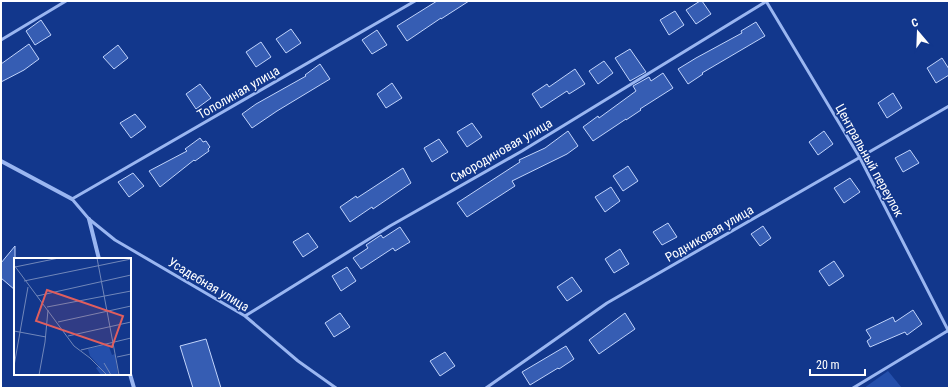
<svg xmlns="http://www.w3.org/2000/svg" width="950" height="389" font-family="'Roboto Condensed',sans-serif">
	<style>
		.green { fill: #244fab }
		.building { fill: #365db3; stroke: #c1d4fc }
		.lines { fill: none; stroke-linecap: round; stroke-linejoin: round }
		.service { stroke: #9ab6f1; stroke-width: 3 }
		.minor { stroke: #9ab6f1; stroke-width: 4 }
		.labels { text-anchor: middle; stroke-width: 3; stroke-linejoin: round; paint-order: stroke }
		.street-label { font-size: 13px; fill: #fff; stroke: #12378c }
		.inset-road { fill: none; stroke: #7187ba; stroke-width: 1 }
		.view { fill: #e05e5e; fill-opacity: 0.15; stroke: #e05e5e; stroke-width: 2 }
		.inset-edge { fill: none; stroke: #fff; stroke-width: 2 }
	</style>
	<rect width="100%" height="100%" fill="#12378c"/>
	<path class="green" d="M888,371L902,388H864Z"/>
	<path class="building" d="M437,1H469L441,19V18L407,41L397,26Z
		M700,1H702L711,14L696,24L686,10Z
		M675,11L684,25L669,35L660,20Z
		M41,20L51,35L35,45L26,31Z
		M756,22L765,36L702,73L703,74L688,84L678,69L696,58L742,33L741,31Z
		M291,29L301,43L286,53L276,39Z
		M377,30L387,45L372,54L362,40Z
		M261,42L271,57L256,67L246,52Z
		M29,44L39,59L24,70L1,82V64Z
		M118,45L128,58L114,69L103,57Z
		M630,49L646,72L630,81L615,58Z
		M942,58L949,69V75L936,83L927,68Z
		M604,61L613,73L598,84L589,71Z
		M320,64L330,79L277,111L252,128L242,114L256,104L306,76L305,75Z
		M575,69L585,84L569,94L567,91L541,108L532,94L547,84L549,87Z
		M663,73L673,88L640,109L641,110L626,120V119L593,141L583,127L598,116L599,118L636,91L633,86L649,77L651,81Z
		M392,83L402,98L386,108L377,94Z
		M200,84L211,98L196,109L186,94Z
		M893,93L902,108L887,118L878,103Z
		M135,114L146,127L131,138L120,123Z
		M472,123L482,137L467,147L457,132Z
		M568,131L578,146L567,154L512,181L515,186L467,217L457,203L520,162L519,160L545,148Z
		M824,131L833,144L818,155L809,142Z
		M200,138L203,142L206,141L210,147L208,149L209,151L195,161L194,160L160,187L149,171L187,151L185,149Z
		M439,139L448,152L432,162L424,148Z
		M910,150L919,163L903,172L895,158Z
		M628,166L638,181L623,191L613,176Z
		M403,168L411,183L373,209L372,207L350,222L340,207L356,196L357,198Z
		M133,173L144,186L129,197L118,182Z
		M850,178L860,192L844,203L834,188Z
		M611,187L620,201L605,212L595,197Z
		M668,223L677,237L662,245L653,232Z
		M763,226L771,238L760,246L751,234Z
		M400,227L410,242L395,251L393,248L361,269L353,258L368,248L366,245L381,235L383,238Z
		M308,233L318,247L303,257L293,242Z
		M15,246V290L1,278V263Z
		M620,249L629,264L614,273L605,259Z
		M834,261L844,276L829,286L819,271Z
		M347,267L356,281L341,291L332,276Z
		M572,277L582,291L567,301L557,287Z
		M913,310L922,324L907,335L905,332L870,347L867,341L871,338L866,330L893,317L895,322Z
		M340,313L350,327L334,337L325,323Z
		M625,313L635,329L599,354L589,340Z
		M206,339L221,388H193L180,346Z
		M566,346L574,359L559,369L558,368L530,385L522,372Z
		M445,352L455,366L440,376L430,361Z"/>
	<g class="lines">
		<path class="service" d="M766,1L860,158L949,332
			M1,40L66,1
			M245,316L390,226L522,151L767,1
			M336,388L298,361L245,316L115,240L89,219L72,199L415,1
			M486,388L607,303L949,106
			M853,388L949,330"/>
		<path class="minor" d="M1,161L72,199
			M89,219L99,259
			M130,374L134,388"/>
	</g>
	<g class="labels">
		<g class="street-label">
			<text transform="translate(238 92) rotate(-30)" y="5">Тополиная улица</text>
			<text transform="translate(501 150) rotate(-30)" y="5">Смородиновая улица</text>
			<text transform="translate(870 160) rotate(61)" y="5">Центральный переулок</text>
			<text transform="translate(709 233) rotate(-30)" y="5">Родниковая улица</text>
			<text transform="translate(209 284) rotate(31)" y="5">Усадебная улица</text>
		</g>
	</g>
	<g transform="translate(14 258)">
		<rect width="117" height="117" fill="#12378c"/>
		<path d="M94,86L98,97L101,96L104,117H87L82,110L85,108L76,98L74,91Z" fill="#244fab"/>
		<path class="inset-road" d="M83,0L105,117M0,7L60,88L76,100L93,117M1,9L45,0M10,23L117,1M23,38L117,17M33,49L117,33M44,64L117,48M0,73L32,79M54,78L117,64M67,92L117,80M103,99L117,96M90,105L97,117M0,108L14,29M25,117L31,84L34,52"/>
		<path class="view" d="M33,32L109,58L98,89L22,63Z"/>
		<rect width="117" height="117" class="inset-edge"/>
	</g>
	<rect width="950" height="389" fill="none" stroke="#ffffff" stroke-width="4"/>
	<g transform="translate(918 32) rotate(341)" stroke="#12378c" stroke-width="3" paint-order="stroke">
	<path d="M0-3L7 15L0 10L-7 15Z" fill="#ffffff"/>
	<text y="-6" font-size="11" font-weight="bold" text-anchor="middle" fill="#ffffff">С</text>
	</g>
	<path d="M810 369v6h55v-6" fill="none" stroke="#ffffff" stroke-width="2"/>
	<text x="816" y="369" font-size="12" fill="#ffffff" stroke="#12378c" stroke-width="3" paint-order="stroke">20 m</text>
</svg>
